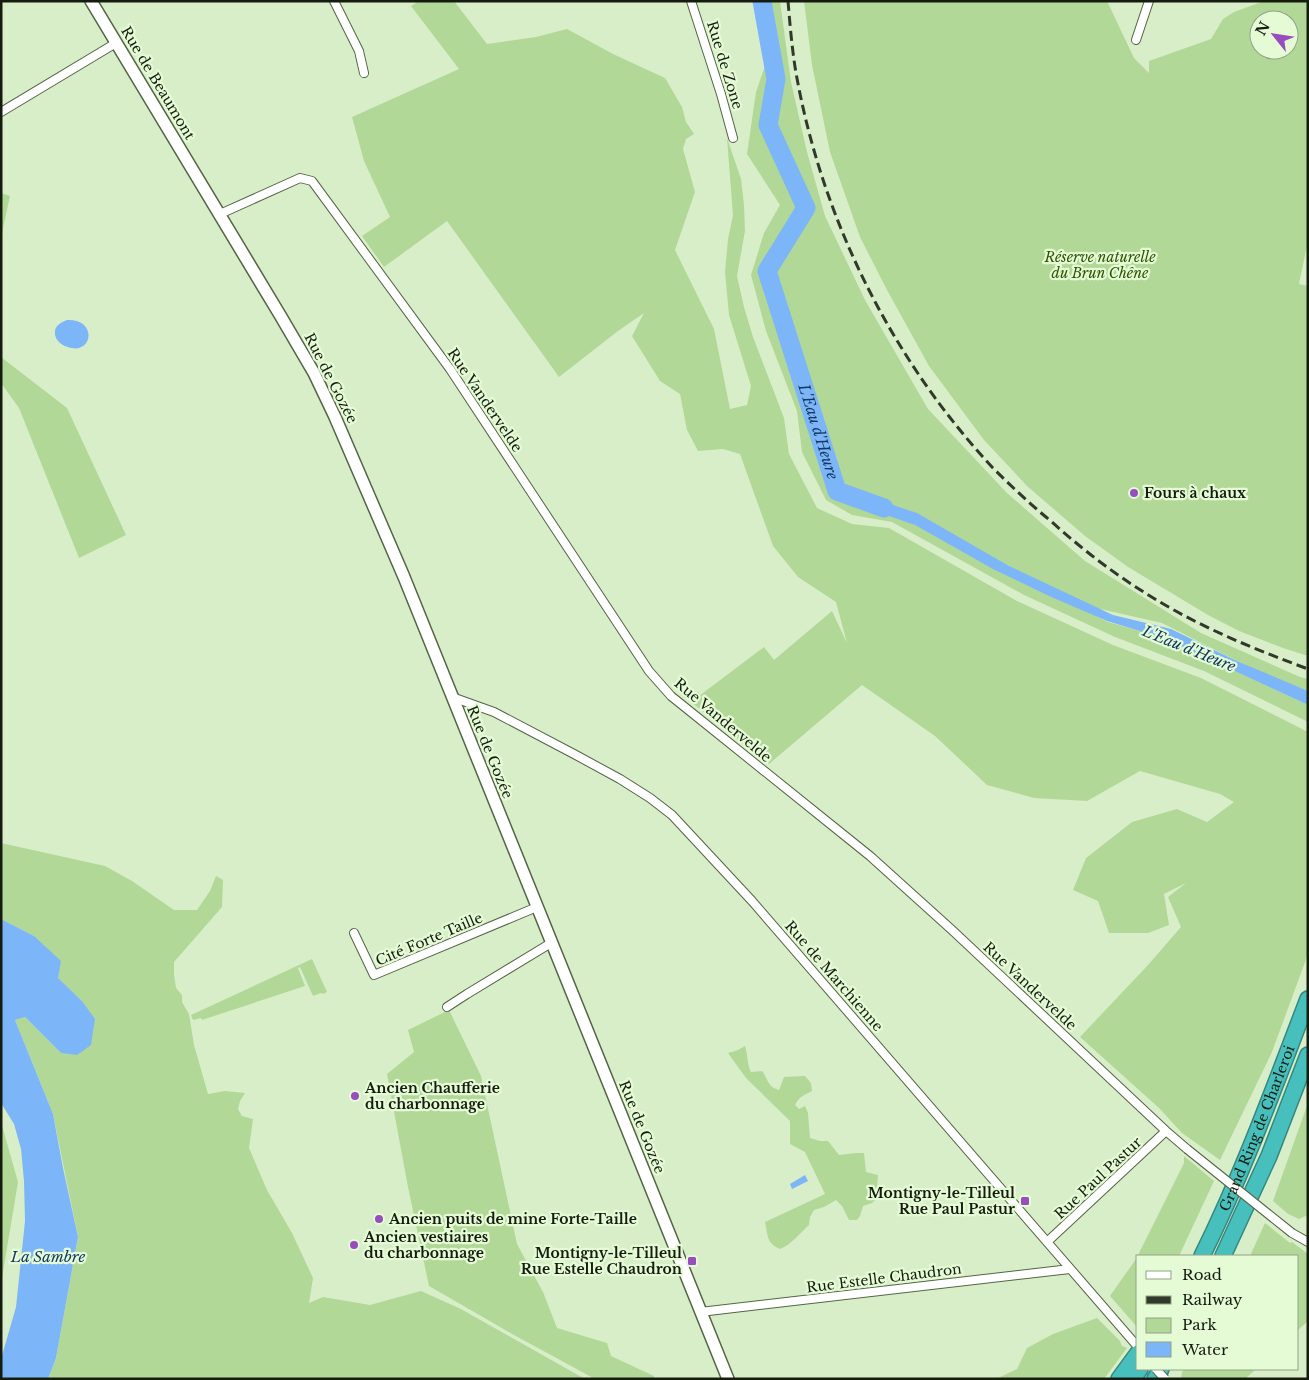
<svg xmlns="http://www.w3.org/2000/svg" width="1309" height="1380" font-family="'Libre Baskerville',serif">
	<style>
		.green { fill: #b2d897; fill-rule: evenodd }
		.water { fill: #7db6f8 }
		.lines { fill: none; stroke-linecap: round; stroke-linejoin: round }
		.river { stroke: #7db6f8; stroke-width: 19 }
		.minor-casing { stroke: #536545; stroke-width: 10 }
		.secondary-casing { stroke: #536545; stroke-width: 14 }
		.motorway-casing { stroke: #368780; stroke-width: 18 }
		.minor { stroke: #fff; stroke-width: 8 }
		.secondary { stroke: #fff; stroke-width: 11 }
		.motorway { stroke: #47c0bd; stroke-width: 15 }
		.rail { stroke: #313a2a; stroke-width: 3; stroke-dasharray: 10 5; stroke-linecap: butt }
		.minor-bridge-casing { stroke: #536545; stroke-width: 10; stroke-linecap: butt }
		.minor-bridge { stroke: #fff; stroke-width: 8 }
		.poi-dot { fill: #984dbf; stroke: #e5fbd6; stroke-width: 2 }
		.labels { text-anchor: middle; stroke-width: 4.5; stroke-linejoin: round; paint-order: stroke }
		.street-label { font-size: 14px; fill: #151c0f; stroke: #e5fbd6 }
		.park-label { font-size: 14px; font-style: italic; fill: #2e5400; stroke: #e5fbd6 }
		.poi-label { font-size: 14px; font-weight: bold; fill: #151c0f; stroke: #e5fbd6; text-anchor: start }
		.water-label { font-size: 15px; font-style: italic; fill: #113963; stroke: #e5fbd6 }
	</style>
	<rect width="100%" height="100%" fill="#d8eec9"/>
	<path class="green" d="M419,1H454L487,44L536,37L567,29L613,54L665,78L682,107L686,122L694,134L686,139L683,149L695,192L675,250L714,329L730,409L747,405L751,386L729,315L725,272L728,239L733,215L727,138L741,179L744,205L745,231L737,276L744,307L753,337L784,418L789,454L817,508L852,524L889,528L1017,601L1113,645L1201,678L1308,732V954L1272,1052L1220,1160L1182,1133L1159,1108L1080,1037L1148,965L1181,927L1168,897L1186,883L1164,894L1169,925L1148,933H1109L1098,901L1073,890L1086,858L1132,822L1177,809L1207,822L1234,802L1220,794L1140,771L1087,801L1034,798L987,785L935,736L862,685L769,764L691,702L764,647L774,660L832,611L847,643L836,602L798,577L773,546L740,454L723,449L698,451L687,430L680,394L660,381L632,336L644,313L618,331L559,377L447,221L384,267L362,236L390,217L364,161L352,117L459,69L411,6Z
		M755,1H780L791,82L807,152L825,216L865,300L928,409L1007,493L1085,561L1201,633L1300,677L1308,679V691L1259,672L1162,623L1065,601L1108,622L1158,636L1206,657L1308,705V722L1204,671L1115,637L1024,595L892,522L852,515L826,500L802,452L797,411L766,331L751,275L764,233L780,205L747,154L756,92L767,60Z
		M804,1H1107L1134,58L1149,73V61L1211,39L1223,19L1234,12L1264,1H1308V241L1299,284L1308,286V656L1283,648L1239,631L1208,615L1128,567L1085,536L1027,486L984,440L929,366L887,290L860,237L830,152L812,65ZM1259,20H1289V50H1259Z
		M1,193L10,196L2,233L1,232Z
		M1,357L67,408L126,535L79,558L19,408L1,383Z
		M1,843L105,866L132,881L174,910H197L210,891L216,876L223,880L222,907L174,962V974L176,988L182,995V1002L189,1014L194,1045L208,1094L225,1091L245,1093L240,1101L238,1109L242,1116L253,1119L249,1148L267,1190L292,1233L313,1278L309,1303L323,1297L370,1305L421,1291L461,1309L585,1379H48L56,1358L78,1237L53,1114L15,1020L25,1017L61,1053L82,1001L57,978L34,936L1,919Z
		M312,959L327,992L323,994L321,993L313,996L300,967L298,968L305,986L202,1020L201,1018L193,1020L191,1015Z
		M449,1010L481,1076L517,1244L543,1292L557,1328L607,1343L611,1356L654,1376V1379H595L514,1335L429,1286L408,1187L387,1074L414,1052L408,1030Z
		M745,1046C748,1055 747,1065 751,1072L762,1071C768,1078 767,1087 779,1090L784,1077L805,1076L811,1083L812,1091C804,1095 799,1097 795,1105L799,1109L805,1106L808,1113L810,1138L820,1141H828L839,1155L856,1153H864L866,1172L878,1175L877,1188L880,1196L872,1203L863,1206L860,1216L857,1220H849L842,1206L836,1200L824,1207L814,1210L810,1217L809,1225C799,1234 792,1244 780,1249C766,1243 768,1235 765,1222L825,1194L805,1152L790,1144V1121L746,1078L728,1053L738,1050Z
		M1308,1103V1215L1299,1219L1288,1214L1273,1201Z
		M1,1122L18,1182L1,1284Z
		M1184,1156L1214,1181L1179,1256H1138V1328L1110,1296L1136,1259L1184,1163Z
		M1265,1223L1290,1243L1292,1242L1308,1254V1321L1298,1330V1256H1250Z
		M1097,1318L1120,1341L1122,1346L1127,1348L1104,1379H996L1017,1369L1027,1348L1053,1334Z
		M1185,1369H1256L1245,1379H1181L1182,1372Z"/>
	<path class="water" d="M67,320C99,319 92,356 68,347C63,346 58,342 56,338C52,328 59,323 67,320Z
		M863,495L917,513L1009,566L1113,615L1171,629L1239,662L1308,691V705L1166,639L1107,621L1049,596L993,569L915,525L860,506Z
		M1,919L34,936L61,961L58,978L82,1001L95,1019L91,1045L77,1055L61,1053L25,1017L15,1020L53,1114L63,1168L78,1237L56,1358L48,1379H1V1359L16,1307L25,1221L24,1181L21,1149L14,1124L1,1103Z
		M805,1175L808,1181L792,1189L790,1184Z"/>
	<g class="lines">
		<path class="river" id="s1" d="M762,1L776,79L768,125L806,208L767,271L837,491L884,508"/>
		<defs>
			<path id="minor" d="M334,1L359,51L364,73
				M691,1L721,94L733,138
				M1136,40L1149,1
				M1,112L116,43
				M220,214L300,178L312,181L450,369L649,671L671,696L870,856L952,930L1166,1131L1187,1149
				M452,697L494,712L574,754L620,779L650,798L672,815L752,901L1138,1347
				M354,933L374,975L537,907
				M447,1007L467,994L551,943
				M1292,1233L1308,1242
				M1047,1242L1166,1131
				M700,1312L1070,1269"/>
			<path id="secondary" d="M91,1L280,315L314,373L335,417L404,577L728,1379"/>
			<g id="motorway">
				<path id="s2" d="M1202,1256C1243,1173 1275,1085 1308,999"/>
				<path d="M1223,1256L1269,1156L1308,1055"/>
				<path d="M1119,1379L1138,1353"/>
				<path d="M1133,1379L1140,1369"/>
				<path d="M1155,1379L1161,1369"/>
			</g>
		</defs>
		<use href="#minor" class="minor-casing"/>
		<use href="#secondary" class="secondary-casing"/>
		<use href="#motorway" class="motorway-casing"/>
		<use href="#minor" class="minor"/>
		<use href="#secondary" class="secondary"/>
		<use href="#motorway" class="motorway"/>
		<path class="rail" d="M788,1C790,25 792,49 796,73C822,219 891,358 992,467C1011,486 1031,505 1052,522C1085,552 1121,579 1160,602C1207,630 1257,650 1308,669"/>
		<defs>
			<path id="minor-bridge" d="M1187,1149L1292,1233
				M1156,1369L1165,1379"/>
		</defs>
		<use href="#minor-bridge" class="minor-bridge-casing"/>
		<use href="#minor-bridge" class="minor-bridge"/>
	</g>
	<g class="poi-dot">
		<circle cx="1134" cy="493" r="5"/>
		<circle cx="355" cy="1096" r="5"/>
		<rect x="1020" y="1196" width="10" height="10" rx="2.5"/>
		<circle cx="379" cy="1219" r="5"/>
		<circle cx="354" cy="1245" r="5"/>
		<rect x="687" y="1256" width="10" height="10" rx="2.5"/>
	</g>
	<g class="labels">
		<g class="street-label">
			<text transform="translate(725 65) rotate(73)" y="5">Rue de Zone</text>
			<text transform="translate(158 83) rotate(59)" y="5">Rue de Beaumont</text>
			<text transform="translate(331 378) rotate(63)" y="5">Rue de Gozée</text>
			<text transform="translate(485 400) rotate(56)" y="5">Rue Vandervelde</text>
			<text transform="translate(723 720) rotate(40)" y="5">Rue Vandervelde</text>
			<text transform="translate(490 752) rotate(68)" y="5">Rue de Gozée</text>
			<text transform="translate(429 939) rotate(-23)" y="5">Cité Forte Taille</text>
			<text transform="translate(834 976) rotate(49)" y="5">Rue de Marchienne</text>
			<text transform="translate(1030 986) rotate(43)" y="5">Rue Vandervelde</text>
			<text transform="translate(642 1127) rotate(68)" y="5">Rue de Gozée</text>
			<text dy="5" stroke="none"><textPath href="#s2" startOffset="139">Grand Ring de Charleroi</textPath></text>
			<text transform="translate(1098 1178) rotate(-43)" y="5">Rue Paul Pastur</text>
			<text transform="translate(884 1278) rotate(-7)" y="5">Rue Estelle Chaudron</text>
		</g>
		<g class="park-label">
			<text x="1100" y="262">Réserve naturelle<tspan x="1100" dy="16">du Brun Chêne</tspan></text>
		</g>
		<g class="poi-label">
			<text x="1144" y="498">Fours à chaux</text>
			<text x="365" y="1093">Ancien Chaufferie<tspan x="365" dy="16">du charbonnage</tspan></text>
			<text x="1015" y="1198" text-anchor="end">Montigny-le-Tilleul<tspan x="1015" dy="16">Rue Paul Pastur</tspan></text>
			<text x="389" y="1224">Ancien puits de mine Forte-Taille</text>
			<text x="364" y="1242">Ancien vestiaires<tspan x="364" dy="16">du charbonnage</tspan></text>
			<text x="682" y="1258" text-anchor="end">Montigny-le-Tilleul<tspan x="682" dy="16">Rue Estelle Chaudron</tspan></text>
		</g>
		<g class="water-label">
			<text dy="5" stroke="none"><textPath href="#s1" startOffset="460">L'Eau d'Heure</textPath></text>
			<text transform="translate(1189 649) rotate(22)" y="5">L'Eau d'Heure</text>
			<text x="48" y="1262">La Sambre</text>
		</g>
	</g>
	<rect width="1309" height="1380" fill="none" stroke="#151c0f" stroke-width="5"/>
	<rect x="1136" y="1255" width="162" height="115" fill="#e5fbd6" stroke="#92a286"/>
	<rect x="1146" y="1271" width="25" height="8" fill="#ffffff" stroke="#92a286"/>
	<text x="1182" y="1280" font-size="15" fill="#151c0f">Road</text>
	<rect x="1146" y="1296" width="25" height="8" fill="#313a2a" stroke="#92a286"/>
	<text x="1182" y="1305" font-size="15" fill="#151c0f">Railway</text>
	<rect x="1146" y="1318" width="25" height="15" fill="#b2d897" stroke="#92a286"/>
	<text x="1182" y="1330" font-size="15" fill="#151c0f">Park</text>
	<rect x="1146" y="1342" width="25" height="15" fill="#7db6f8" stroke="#92a286"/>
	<text x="1182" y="1355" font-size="15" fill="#151c0f">Water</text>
	<g transform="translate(1274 35) rotate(300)"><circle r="24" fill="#e5fbd6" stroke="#92a286"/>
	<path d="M0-4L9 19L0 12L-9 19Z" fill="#984dbf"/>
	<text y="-8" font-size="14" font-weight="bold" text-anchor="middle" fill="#151c0f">N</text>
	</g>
</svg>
